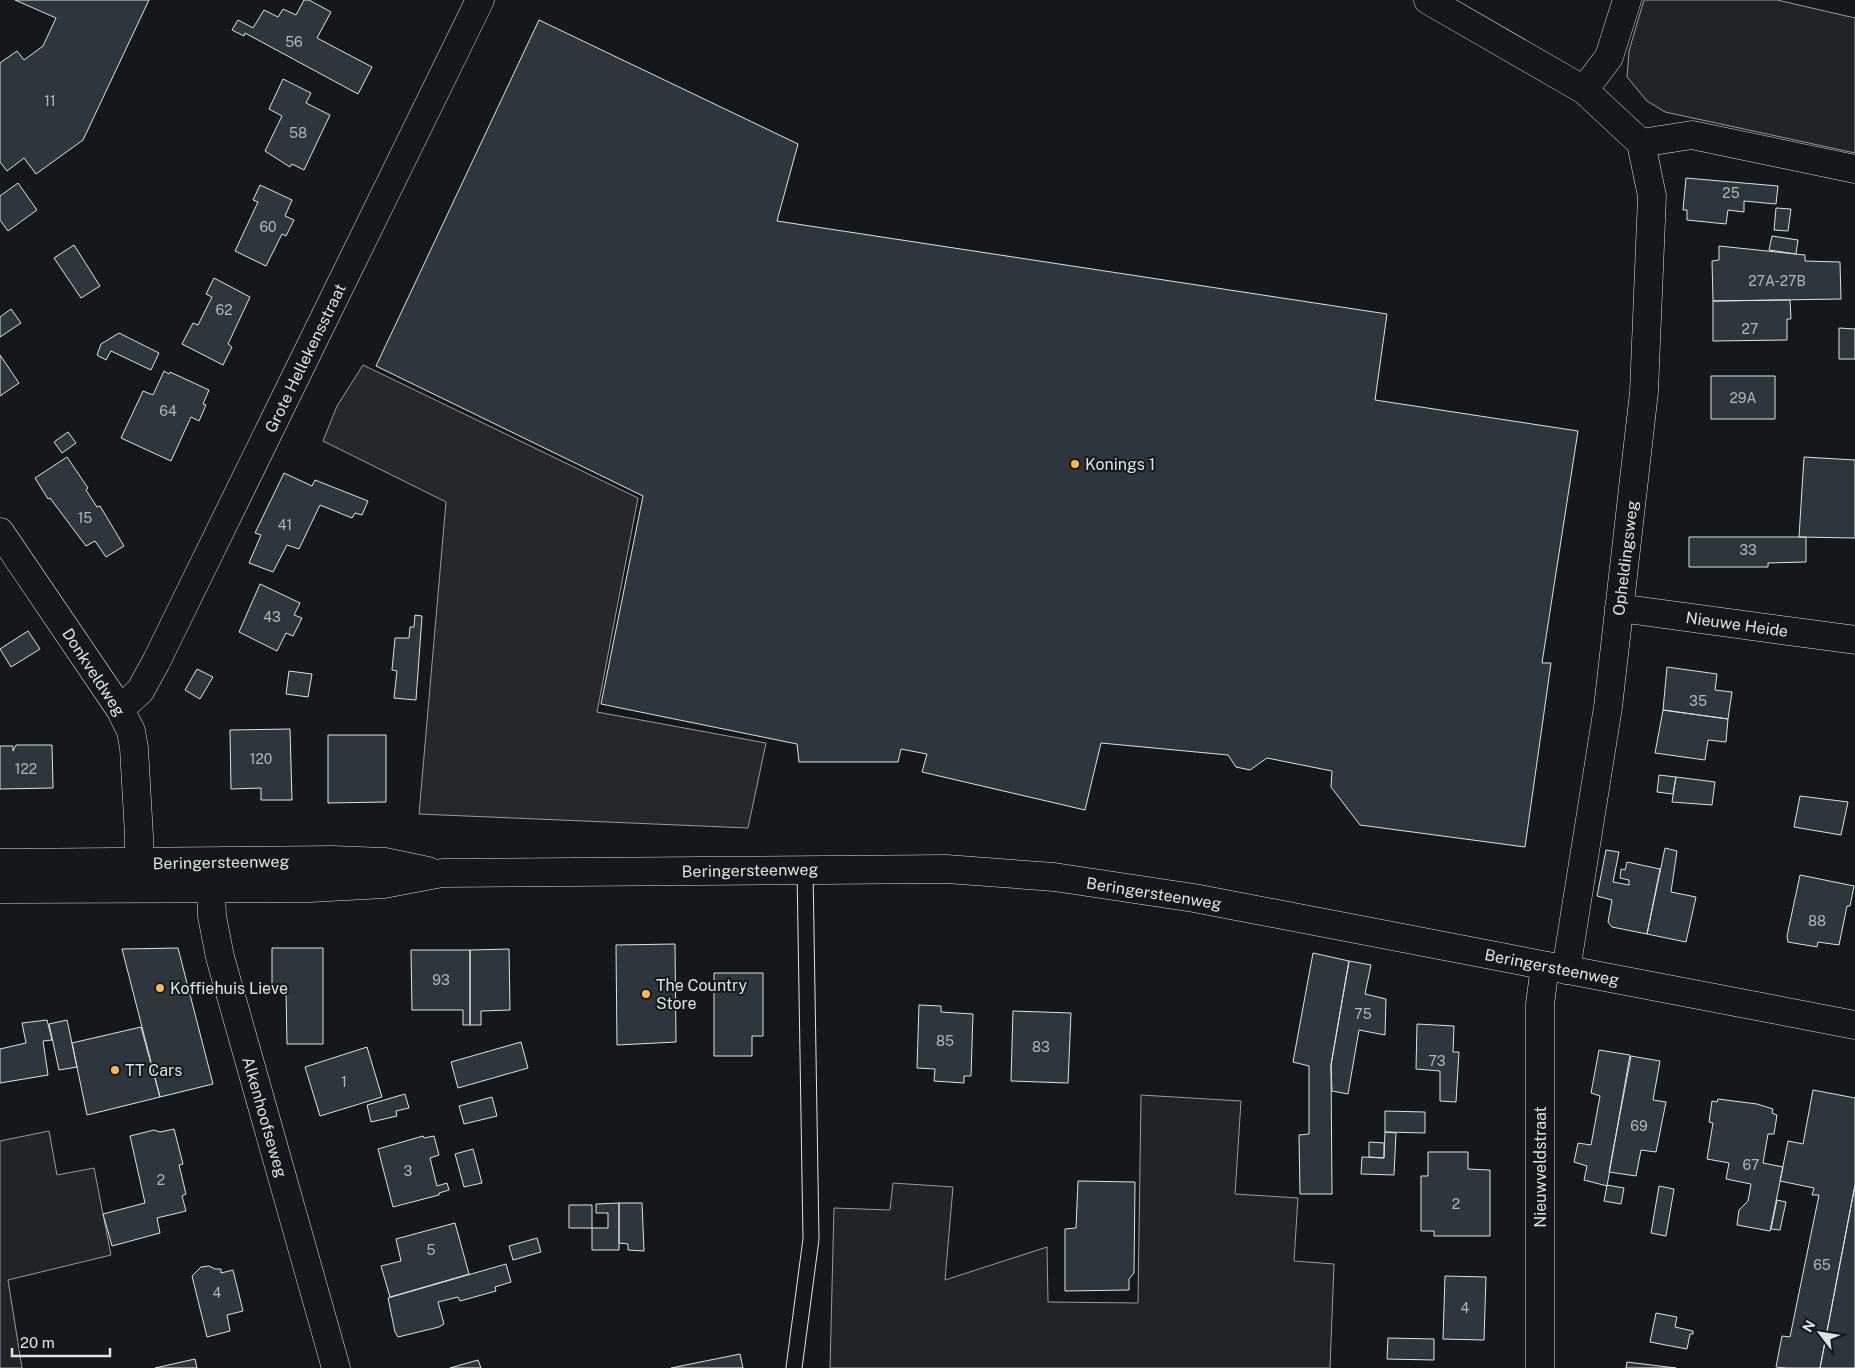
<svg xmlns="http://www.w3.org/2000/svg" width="1855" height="1368" font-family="'Public Sans',sans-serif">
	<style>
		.green { fill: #202428; stroke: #939e99 }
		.parking { fill: #24282b; stroke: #939e99 }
		.building { fill: #2c363c; stroke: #d8e6dc }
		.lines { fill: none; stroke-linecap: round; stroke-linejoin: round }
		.lane-casing { stroke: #d8e6dc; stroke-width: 17 }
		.street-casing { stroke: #d8e6dc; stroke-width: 29 }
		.primary-casing { stroke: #d8e6dc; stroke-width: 29 }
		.lane { stroke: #14181c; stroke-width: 15 }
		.street { stroke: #14181c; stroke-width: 28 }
		.primary { stroke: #14181c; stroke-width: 28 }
		.poi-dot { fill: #ffb74d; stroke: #14181c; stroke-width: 2 }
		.labels { text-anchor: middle; stroke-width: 4; stroke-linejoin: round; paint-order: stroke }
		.number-label { font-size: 14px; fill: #adbab4 }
		.street-label { font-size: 16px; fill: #d8e6dc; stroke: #14181c }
		.poi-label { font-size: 16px; fill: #d8e6dc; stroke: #14181c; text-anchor: start }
	</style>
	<rect width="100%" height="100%" fill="#14181c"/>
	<path class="green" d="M1644,0H1777L1855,18V153L1665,112L1647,101L1627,77L1629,51Z
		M1141,1095L1241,1101L1235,1194L1298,1198L1294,1261L1334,1264L1330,1368H830L834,1208L890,1210L893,1183L953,1187L945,1280L1047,1247L1048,1302L1138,1303Z
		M49,1131L57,1175L94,1168L111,1255L8,1280L22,1368H0V1141Z"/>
	<path class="parking" d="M363,365L638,498L597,712L766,743L748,828L419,814L446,502L323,441L337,406Z"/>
	<path class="building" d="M15,0H149L83,140L36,174L24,158L7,171L0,162V63L17,51L24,60L43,46L56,18Z
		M304,0H309L331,12L317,38L372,67L358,94L245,33L244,36L232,30L238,20L253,28L264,10L278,17L283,9L296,15Z
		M539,20L798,144L777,221L1387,314L1375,400L1578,431L1542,663H1551L1525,847L1360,825L1331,787L1332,771L1267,758L1250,770L1236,767L1228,755L1101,743L1085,810L922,772L927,754L901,749L898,762H799L797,744L601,704L643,496L376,366Z
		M283,79L311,93L306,103L330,115L304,170L292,164L290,167L265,151L282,116L269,109Z
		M1686,178L1778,186L1776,204L1744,201V212L1728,210L1726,224L1687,220V210H1683Z
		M18,183L37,210L8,231L0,220V196Z
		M260,185L292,200L285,216L294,220L286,236L282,234L266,266L235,251L258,202L253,200Z
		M1776,208L1791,209L1788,231L1774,230Z
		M1772,236L1798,240L1796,254L1769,250Z
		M74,245L100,286L81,298L54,258Z
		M1719,246L1805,255V261L1840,262L1841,299L1713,301L1712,261L1719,260Z
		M214,278L250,297L228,344L232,347L223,365L182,344L193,323L198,325L212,297L206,294Z
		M1790,300L1791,319H1787V340L1713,341V301Z
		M11,309L21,323L0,337V317Z
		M1839,328L1855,329V359H1839Z
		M119,333L159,353L151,370L111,351L106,360L97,355L101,344Z
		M0,355L19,383L0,396Z
		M164,371L169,374L170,372L209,390L203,404L206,405L199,421L191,417L171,461L121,438L143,391L153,395Z
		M1711,376H1775V419H1711Z
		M68,432L76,443L62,453L54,442Z
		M67,457L88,488L86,490L97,507L100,506L124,546L106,557L95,541L86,546L50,498L48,499L35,478Z
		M1804,457L1855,460V538L1799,537Z
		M284,473L312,486L315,480L368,501L362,515L355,513L352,518L320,505L299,549L287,545L273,572L249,563L261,535L255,533Z
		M1689,537H1806V562L1768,563V567H1689Z
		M260,584L300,603L294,615L302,618L293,636L286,633L277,651L239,632Z
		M415,615L422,616L416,700L394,698L397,671L392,670L395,638H409L410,627H414Z
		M28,631L40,649L11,667L0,649Z
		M1667,667L1717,674L1715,690L1732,692L1728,719L1663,710Z
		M197,669L213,677L200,699L185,690Z
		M289,671L312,674L308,697L286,694Z
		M1663,710L1728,719L1726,742L1708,740L1705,760L1655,753Z
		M290,729L292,800H261V788L231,789L230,730Z
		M328,735H386V802L328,803Z
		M16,745H52L53,788L0,789V746H13V751Z
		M1659,775L1676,777L1673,794L1657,792Z
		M1676,777L1715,782L1712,805L1672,802Z
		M1800,796L1848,802L1841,835L1794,827Z
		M1665,848L1677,851L1671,892L1696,897L1686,942L1647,934Z
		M1606,850L1619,852L1613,882L1629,885V880L1620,878L1621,869L1625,870L1627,862L1660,869L1647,934L1612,927L1608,922L1612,900L1597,896Z
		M1800,875L1854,886L1850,906H1847L1839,945L1818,942L1817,947L1788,942L1787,936Z
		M675,944L676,1042L617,1045L616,945Z
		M178,948L213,1084L160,1097L122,949Z
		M272,948H323V1044H287L286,991H272Z
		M509,949L510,1010L481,1011V1025H470V950Z
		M411,950H470V1025H463V1010H412Z
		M1313,953L1349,961L1331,1065L1332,1194H1300L1299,1135L1309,1134V1066L1293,1062Z
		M1349,961L1371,965L1365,994L1386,999L1385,1035L1359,1030L1348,1094L1332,1091L1331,1065Z
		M714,973H763V1036H752V1056H714Z
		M919,1005L941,1006V1012L973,1014L971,1076H964V1083L934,1081L935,1069L917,1068Z
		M1013,1011L1071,1013L1068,1083L1011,1081Z
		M47,1020L52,1040L43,1041L48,1075L0,1083V1049L26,1043L22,1023Z
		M67,1020L77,1067L59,1070L49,1024Z
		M1417,1024L1454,1026L1453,1052H1459L1456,1102L1440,1101V1071L1416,1069Z
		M141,1027L160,1097L87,1115L72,1043Z
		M521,1042L528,1068L458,1088L451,1062Z
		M367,1047L382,1097L320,1116L305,1067Z
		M1599,1050L1630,1055L1607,1186L1584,1180L1587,1166L1574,1162L1578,1143L1591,1145L1600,1096L1591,1093Z
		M1631,1056L1660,1061L1653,1100L1666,1102L1656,1152L1641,1150L1636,1176L1609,1172Z
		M1813,1090L1855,1098V1185L1820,1368H1786L1776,1367L1782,1336L1790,1337L1819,1195H1812L1814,1188L1780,1181L1788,1141L1803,1144Z
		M405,1094L409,1108L396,1111L397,1116L371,1122L367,1105Z
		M492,1097L497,1116L464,1124L459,1106Z
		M1718,1099L1757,1104L1773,1109L1772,1113L1777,1115L1774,1134H1768L1763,1163L1783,1167L1770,1231L1737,1225L1739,1210L1748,1201L1751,1184L1726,1179L1729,1163L1707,1159L1713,1123L1709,1122L1712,1101L1717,1102Z
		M1385,1111L1425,1112V1133L1385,1132Z
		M174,1129L183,1164L179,1165L186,1194L182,1196L186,1211L157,1218L160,1233L112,1246L103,1214L145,1203L130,1136L154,1130L160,1132Z
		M1385,1132L1396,1133L1394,1175L1361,1174L1362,1157L1384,1158Z
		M423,1136L424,1138L434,1136L439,1155L430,1158L437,1186L447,1183L449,1190L439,1193V1195L393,1207L378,1149Z
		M1369,1142L1384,1143V1158L1369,1157Z
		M473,1149L482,1183L464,1187L455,1154Z
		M1428,1152H1468V1169L1490,1170V1236H1434V1231H1421V1176H1428Z
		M1078,1181L1135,1182L1134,1273L1129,1279V1290L1065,1291V1229L1076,1228Z
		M1607,1185L1624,1188L1621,1204L1604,1201Z
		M1855,1185V1368H1820Z
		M1659,1186L1674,1189L1666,1236L1651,1233Z
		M1777,1200L1786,1202L1780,1230L1771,1229Z
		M619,1203H642L644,1251L628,1250V1244L619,1243Z
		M619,1203V1250H592V1228H608V1213H596V1204Z
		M569,1205H592V1228H569Z
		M455,1223L469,1274L390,1297L381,1266L401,1261L396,1239Z
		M537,1238L541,1252L513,1260L509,1246Z
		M506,1264L511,1282L495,1287L496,1291L460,1301L458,1297L438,1302L444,1324L439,1327L398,1337L395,1332L388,1298Z
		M209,1266L215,1269H221V1273L233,1270L243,1311L227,1315L230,1331L207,1337L192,1276L201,1267Z
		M1445,1276L1486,1277L1484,1340L1443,1339Z
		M1656,1313L1677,1317L1675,1327L1693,1331V1334H1690L1687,1349L1650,1342Z
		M1388,1338L1434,1339V1360L1387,1359Z
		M740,1354L743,1368H671Z
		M195,1359L197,1368H155Z
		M478,1360L481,1368H450Z
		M1627,1362L1676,1368H1626Z"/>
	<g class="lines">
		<defs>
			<path id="lane" d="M794,1368L811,1239L805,869"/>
			<path id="street" d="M1428,0L1584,90L1641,143
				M1584,90L1609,57L1627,0
				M1641,143L1692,135L1855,169
				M0,532L120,709L131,731L134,748L139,836V886
				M1619,608L1855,640
				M120,709L140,691L156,662L480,0
				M210,864L212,916L220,957L336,1368
				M1566,970L1608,707L1644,392L1652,196L1641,143
				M1540,1368V1004L1545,966"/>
			<path id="primary" d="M0,863L333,860L385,862L428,871
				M0,889L310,888L384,884L442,873L946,869L1054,877L1194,898L1855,1025"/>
		</defs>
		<use href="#lane" class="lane-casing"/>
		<use href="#street" class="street-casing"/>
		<use href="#primary" class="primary-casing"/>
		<use href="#lane" class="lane"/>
		<use href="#street" class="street"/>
		<use href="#primary" class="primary"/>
	</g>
	<g class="poi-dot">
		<circle cx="1075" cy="464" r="5"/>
		<circle cx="160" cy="988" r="5"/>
		<circle cx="646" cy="994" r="5"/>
		<circle cx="115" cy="1070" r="5"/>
	</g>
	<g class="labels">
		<g class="number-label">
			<text x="294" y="47">56</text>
			<text x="50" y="106">11</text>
			<text x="298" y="138">58</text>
			<text x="1731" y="198">25</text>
			<text x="268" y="232">60</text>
			<text x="1777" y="286">27A-27B</text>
			<text x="224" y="315">62</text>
			<text x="1750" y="334">27</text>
			<text x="1743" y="403">29A</text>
			<text x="168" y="416">64</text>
			<text x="85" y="523">15</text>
			<text x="285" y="530">41</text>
			<text x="1748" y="555">33</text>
			<text x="272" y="622">43</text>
			<text x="1698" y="706">35</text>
			<text x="261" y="764">120</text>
			<text x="26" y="774">122</text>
			<text x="1817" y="926">88</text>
			<text x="441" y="985">93</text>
			<text x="1363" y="1019">75</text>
			<text x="945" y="1046">85</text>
			<text x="1041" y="1052">83</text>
			<text x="1437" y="1066">73</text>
			<text x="344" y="1087">1</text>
			<text x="1639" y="1131">69</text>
			<text x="1751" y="1170">67</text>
			<text x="408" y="1176">3</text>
			<text x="161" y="1185">2</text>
			<text x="1456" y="1209">2</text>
			<text x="431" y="1255">5</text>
			<text x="1822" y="1270">65</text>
			<text x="217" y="1298">4</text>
			<text x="1465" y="1313">4</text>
		</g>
		<g class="street-label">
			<text transform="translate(305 358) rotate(-64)" y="6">Grote Hellekensstraat</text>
			<text transform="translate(1625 558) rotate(-83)" y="6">Opheldingsweg</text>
			<text transform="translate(1737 624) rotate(8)" y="6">Nieuwe Heide</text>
			<text transform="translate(94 672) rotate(57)" y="6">Donkveldweg</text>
			<text transform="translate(221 862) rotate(-1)" y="6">Beringersteenweg</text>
			<text transform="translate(750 870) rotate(-1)" y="6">Beringersteenweg</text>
			<text transform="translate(1154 893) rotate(9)" y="6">Beringersteenweg</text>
			<text transform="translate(1552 967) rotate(11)" y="6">Beringersteenweg</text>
			<text transform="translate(265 1117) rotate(74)" y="6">Alkenhoofseweg</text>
			<text transform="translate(1540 1167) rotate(-90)" y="6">Nieuwveldstraat</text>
		</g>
		<g class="poi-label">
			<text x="1085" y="470">Konings 1</text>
			<text x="656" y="991">The Country<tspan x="656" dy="18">Store</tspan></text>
			<text x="170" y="994">Koffiehuis Lieve</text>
			<text x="125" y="1076">TT Cars</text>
		</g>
	</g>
	<g transform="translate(1820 1333) rotate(301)" stroke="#14181c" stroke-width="4" paint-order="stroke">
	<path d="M0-4L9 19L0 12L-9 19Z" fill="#d8e6dc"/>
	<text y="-8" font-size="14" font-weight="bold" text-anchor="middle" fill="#d8e6dc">N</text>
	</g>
	<path d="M12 1348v8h98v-8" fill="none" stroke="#d8e6dc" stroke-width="2.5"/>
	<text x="20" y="1348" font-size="15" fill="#d8e6dc" stroke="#14181c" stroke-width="4" paint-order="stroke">20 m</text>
</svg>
